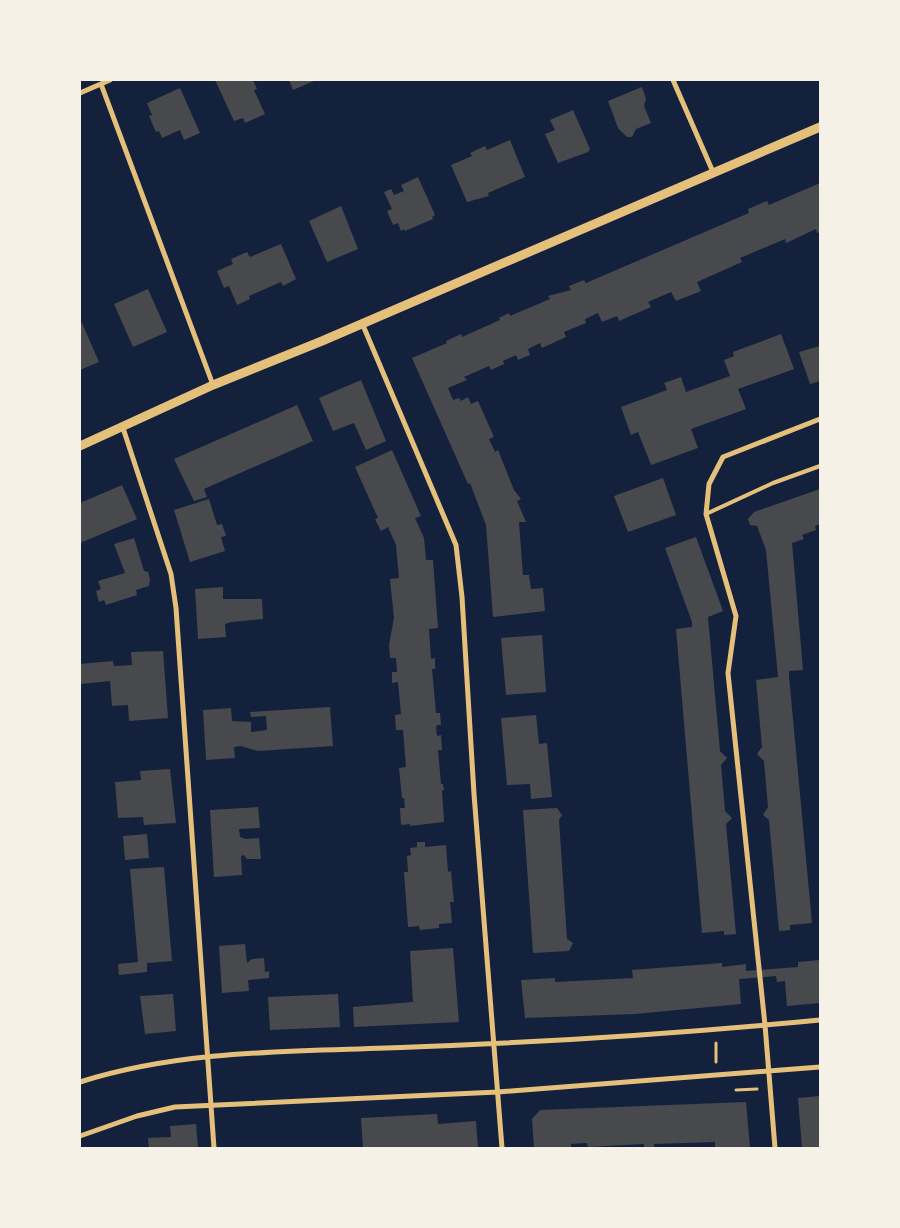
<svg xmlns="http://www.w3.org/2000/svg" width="900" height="1228" font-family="Mulish,sans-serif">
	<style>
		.building { fill: #48494c }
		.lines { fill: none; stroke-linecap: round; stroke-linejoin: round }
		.path { stroke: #e5c07b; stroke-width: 3 }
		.service { stroke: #e5c07b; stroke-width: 4 }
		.minor { stroke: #e5c07b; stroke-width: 5 }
		.tertiary { stroke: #e5c07b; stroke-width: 9 }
	</style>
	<rect width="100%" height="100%" fill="#14213d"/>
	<path class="building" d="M215,80H253L257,89L254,90L265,114L245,123L243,118L234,121Z
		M289,80H316L293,90Z
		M642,87L646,99L644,106L651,123L636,129L632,137H627L618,128L608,101Z
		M180,88L200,133L184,140L180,130L162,138L159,131L156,132L149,116L152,115L147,103Z
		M573,110L590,149L588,152L558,163L545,134L555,130L550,120Z
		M510,140L525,177L488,193L489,196L467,202L451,165L472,156L470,153L485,146L487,150Z
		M418,177L435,215L432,217L433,219L405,231L404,229L401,231L398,223L393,225L387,211L392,209L384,192L391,189L394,195L404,191L401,185Z
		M820,183V232L817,233L816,229L786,243L785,239L740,258L742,262L697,282L701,291L676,301L671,292L648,302L651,307L619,321L617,316L602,322L598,313L585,319L586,323L564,332L566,337L542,348L540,343L528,349L530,355L518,360L516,355L503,361L504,364L491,370L489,366L464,377L467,380L448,388L453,400L459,398L461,401L468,397L471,404L478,401L494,437L489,439L495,452L498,450L514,490L521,499L517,501L526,522H519L523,575H529L531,589L543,588L545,611L493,617L486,525L470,483L468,484L412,358L447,343L446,341L461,334L462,337L500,320L499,318L509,313L510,316L550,299L548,296L571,290L569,286L584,280L586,283L749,213L748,209L767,201L769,205Z
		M341,206L358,249L327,262L309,221Z
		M281,244L296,279L283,286L281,282L249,296L250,299L237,305L229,286L224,288L217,271L233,264L231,259L247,252L250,257Z
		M148,289L167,332L133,347L114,304Z
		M82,323L99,362L80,370V324Z
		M781,334L794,369L738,389L746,409L691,429L698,448L651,465L638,432L631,435L621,407L667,390L664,383L681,377L686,392L730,376L724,360L734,356L733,352Z
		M820,346V381L810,384L799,352Z
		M361,380L386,441L366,450L354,423L333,431L319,398Z
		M297,405L313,441L204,489L207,497L194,501L174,459Z
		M392,450L421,516L415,518L424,538L426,560H433L438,628L429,629L431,659L435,658V669H432L436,713H440L441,725H437L436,727L437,736L441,735L442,750H438L441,784H443L444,790L442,791L444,822L410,826V824L401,825L400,808H405L404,798H402L399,768L406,767L403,730H396L395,715L401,714L398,682L392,683V672H397L396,658H390L389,645L394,618L390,579L399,578L396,545L388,527L381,531L375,519L378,518L355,467Z
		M663,478L676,515L628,532L614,496Z
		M122,485L137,519L80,543V503Z
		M820,489V524L815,526L816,530L802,535L804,539L792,543L803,670L789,671V676L812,923L790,925V930L779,931L769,820L763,815L768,807L764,761L757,754L762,747L756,680L778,677L766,550L757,526L750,525L748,519L754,512Z
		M209,499L217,525L222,524L226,536L221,537L225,551L190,562L174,510Z
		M696,537L723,611L708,617L720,751L727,758L721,765L725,811L732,818L726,824L736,934L724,935V931L702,933L676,629L692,627V622L665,548Z
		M134,538L144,571L148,572L150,579L149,586L136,590L137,595L106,605L104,600L99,602L96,591L101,589L98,581L125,573L114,544Z
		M223,587V599H262L263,619L231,622L225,624L226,637L198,639L195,589Z
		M542,635L546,692L506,695L501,638Z
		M163,651L168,718L129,721L128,705L112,706L110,681L80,684V664L113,661L114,666L132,665L131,652Z
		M330,707L333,746L258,751L241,746L234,747L235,758L206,760L203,710L231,708L232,721L251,722V732L267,730L266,716L251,717L250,712Z
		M536,715L539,744L547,743L552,797L531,799L530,784L507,785L501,718Z
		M170,769L176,823L144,825L143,817L118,818L115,782L141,780L140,771Z
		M258,807L260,828L239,829L240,837L246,839L259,838L261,859H247L244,855L241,856L242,875L214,877L210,810Z
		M557,808L562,815L559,820L567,939L573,943L569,951L533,953L523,810Z
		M147,834L149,858L125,860L123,836Z
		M417,842H425V847L446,845L448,872L451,871L454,902H450L452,923L439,924V928L420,930L419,926L408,927L404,872H408L407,856L411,855L410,848L417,847Z
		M164,867L172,961L147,963V972L119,975L118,964L138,962L130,869Z
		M245,944L247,963L252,959L264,958L265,972L269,971V978L248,980L249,991L222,993L219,946Z
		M453,948L459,1022L354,1027L353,1007L413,1002L410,951Z
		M820,960V1003L787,1006L785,981L777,982L776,976L739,979L741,1004L635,1014L525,1018L521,980L555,978V982L633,978L632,970L722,963V967L746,964V971L798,967V962Z
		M173,994L176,1031L145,1034L140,996Z
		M338,994L340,1027L270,1030L268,997Z
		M820,1096V1148H802L798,1098Z
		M746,1102L750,1148H715V1142L654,1144V1148H644V1144L588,1147L587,1143L571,1144V1148H534L532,1119L540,1110Z
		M437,1114L438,1124L476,1121L478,1148H363L361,1118Z
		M196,1124L198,1148H149L148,1138L171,1137L170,1126Z"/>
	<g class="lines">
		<path class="path" d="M716,1043V1062
			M736,1090L757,1089"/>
		<path class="service" d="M706,514L773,483L820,466"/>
		<path class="minor" d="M673,80L713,172
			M101,84L213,385
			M80,93L110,80
			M362,323L456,545L462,597L474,794L502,1148
			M123,428L171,574L176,608L214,1148
			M80,1082C187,1048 302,1052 413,1047C549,1042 685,1033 820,1020
			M80,1136L137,1116L175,1107L498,1092L820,1067
			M775,1148L765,1025L728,673L736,616L706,514L709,484L723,457L820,419"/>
		<path class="tertiary" d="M80,446L213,385L322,341L820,127"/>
	</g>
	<rect width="900" height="1228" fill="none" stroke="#f6f1e7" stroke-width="162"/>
</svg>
